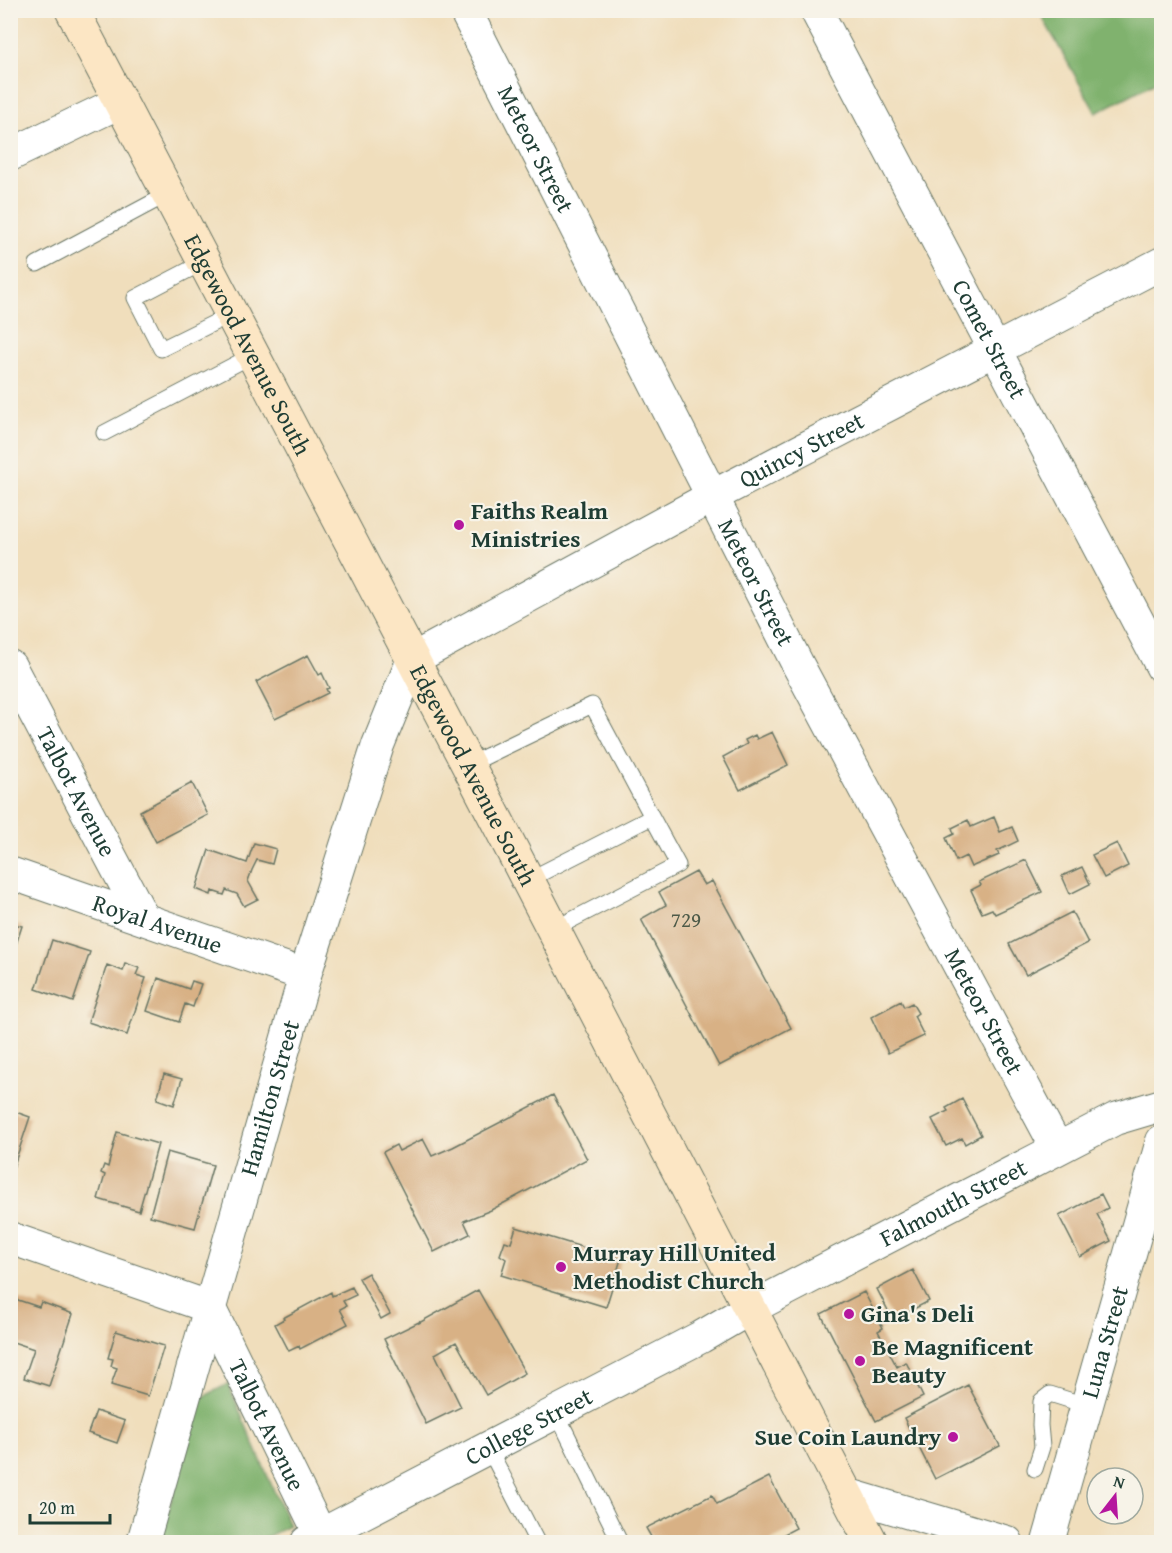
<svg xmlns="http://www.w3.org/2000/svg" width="1172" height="1553" font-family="'Gentium Book Plus',serif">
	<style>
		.forest { fill: #80b26e; stroke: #507851; stroke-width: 1.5 }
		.building { fill: #d8b185 }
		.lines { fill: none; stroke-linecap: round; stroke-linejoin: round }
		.service-casing { stroke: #687564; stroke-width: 17 }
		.minor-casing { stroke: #687564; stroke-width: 34 }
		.secondary-casing { stroke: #687564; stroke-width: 35 }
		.service { stroke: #fff; stroke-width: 15 }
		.minor { stroke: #fff; stroke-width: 32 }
		.secondary { stroke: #fce6c4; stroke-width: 33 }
		.poi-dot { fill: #b5179e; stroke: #f7f3e8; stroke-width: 2 }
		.labels { text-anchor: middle; stroke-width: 4.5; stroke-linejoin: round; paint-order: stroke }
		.number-label { font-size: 21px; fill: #4d5a48 }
		.street-label { font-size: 24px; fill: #1f3d34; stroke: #f7f3e8 }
		.poi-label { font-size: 24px; font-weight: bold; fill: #1f3d34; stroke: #f7f3e8; text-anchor: start }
	</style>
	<rect width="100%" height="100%" fill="#f7f3e8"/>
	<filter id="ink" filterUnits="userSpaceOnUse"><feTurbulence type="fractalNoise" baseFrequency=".0167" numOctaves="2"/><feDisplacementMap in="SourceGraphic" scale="12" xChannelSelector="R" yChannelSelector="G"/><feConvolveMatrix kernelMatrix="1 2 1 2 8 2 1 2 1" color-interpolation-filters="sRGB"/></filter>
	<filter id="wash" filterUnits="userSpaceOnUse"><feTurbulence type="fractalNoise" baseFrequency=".008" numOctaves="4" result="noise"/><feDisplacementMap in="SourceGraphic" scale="24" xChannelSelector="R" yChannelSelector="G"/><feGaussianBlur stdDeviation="1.35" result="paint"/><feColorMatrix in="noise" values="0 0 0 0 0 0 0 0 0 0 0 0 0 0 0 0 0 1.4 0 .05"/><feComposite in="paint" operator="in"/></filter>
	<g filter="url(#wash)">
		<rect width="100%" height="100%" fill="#f0debc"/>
		<path class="forest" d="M1039,11H1161V79L1096,113Z
			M228,1384L289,1526L256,1542H159L201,1398Z"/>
		<g id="blocks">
			<path class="building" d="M308,655L319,675L322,673L329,688L326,689L328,693L275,719L256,682Z
				M772,732L788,765L740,790L723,757L747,744L745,740L755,735L757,739Z
				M192,783L208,815L156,842L140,811Z
				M994,817L1000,832L1012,827L1018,841L997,851L999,855L971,867L966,856L956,861L946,838L954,834L952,828L968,820L971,827Z
				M254,843L276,849L272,864L257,860L252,870L248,881L258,899L244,906L237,894L226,890L224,895L212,891L211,895L196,889L209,850L247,863Z
				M1117,843L1128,866L1104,878L1092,855Z
				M1026,860L1042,892L995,914L992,909L982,913L971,890L981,885L979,882Z
				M1082,867L1090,884L1070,894L1062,876Z
				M696,872L704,885L712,881L791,1028L719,1066L641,919L666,905L659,892Z
				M1072,912L1088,943L1026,975L1009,944Z
				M10,923L22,926L11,960H10Z
				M52,940L90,952L73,1002L36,989Z
				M125,963L139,968L136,975L146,978L127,1035L88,1022L107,965L123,971Z
				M158,978L189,989L192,981L201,984L193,1007L185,1004L179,1022L147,1011Z
				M901,1001L904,1007L912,1003L918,1013L914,1016L924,1036L888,1053L871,1017Z
				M164,1074L182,1079L174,1105L157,1099Z
				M553,1095L587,1159L491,1210L464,1221L470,1234L434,1252L383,1152L396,1145L399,1151L423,1139L432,1156L453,1147Z
				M962,1099L981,1135L965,1144L962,1138L946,1146L932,1119L948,1111L946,1108Z
				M10,1110L30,1117L13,1168L10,1167Z
				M117,1132L158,1144L139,1211L98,1199L105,1175L101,1173L104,1165L108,1167Z
				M167,1152L213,1165L195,1228L150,1216Z
				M1101,1194L1108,1208L1097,1214L1111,1241L1080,1257L1059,1216Z
				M516,1227L621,1259L606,1307L501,1275L506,1259L500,1255L505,1241L511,1243Z
				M913,1270L929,1301L893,1320L877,1289Z
				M368,1273L390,1314L381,1319L359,1278Z
				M352,1287L356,1295L343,1301L346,1306L340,1309L348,1324L300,1349L299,1346L289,1351L275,1324L284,1319L283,1318L331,1292L332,1296Z
				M478,1290L525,1373L486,1395L456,1342L435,1354L461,1407L426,1424L384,1339L419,1322V1323Z
				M10,1292L14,1293L12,1298L39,1307L41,1302L73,1314L49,1386L24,1378L34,1349L10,1341Z
				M864,1292L883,1328L878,1331L897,1367L906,1362L923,1397L876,1421L821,1314Z
				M116,1331L164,1346L148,1396L111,1385L117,1368L111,1366L113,1359L108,1358Z
				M968,1385L1000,1446L935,1479L904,1418Z
				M96,1411L125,1421L117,1443L88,1433Z
				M769,1477L796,1528L769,1542H654L646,1528L712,1495L717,1504Z"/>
		</g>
	</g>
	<g filter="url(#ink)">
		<use href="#blocks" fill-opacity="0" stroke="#687564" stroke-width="1.5"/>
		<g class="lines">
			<defs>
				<path id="service" d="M204,262L135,298L161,349L232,314
					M37,264L168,194
					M104,433L253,355
					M468,765L592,705L652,817L528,880
					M554,929L678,865L652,817
					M556,1412L620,1542
					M488,1447L537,1542
					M1035,1469L1042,1447L1040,1425L1041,1401L1050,1394L1088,1406"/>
				<g id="minor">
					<path id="s1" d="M465,10L798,665L1057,1148"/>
					<path id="s2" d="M816,10L1162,667"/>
					<path d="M10,155L120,102"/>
					<path id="s3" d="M10,666L143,918"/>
					<path id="s4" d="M10,873L305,975"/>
					<path id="s5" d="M10,1238L209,1307L324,1542"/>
					<path d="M846,1494L1007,1542"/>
					<path id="s6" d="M143,1542L305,975L378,745L413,659L713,496L1162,263"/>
					<path id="s7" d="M307,1542L701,1337L751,1308L1115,1119L1162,1105"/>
					<path id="s8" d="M1048,1542L1162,1141"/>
				</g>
				<g id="secondary">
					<path id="s9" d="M72,10L468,765L871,1542"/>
				</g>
			</defs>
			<use href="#service" class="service-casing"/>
			<use href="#minor" class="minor-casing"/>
			<use href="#secondary" class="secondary-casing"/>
			<use href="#service" class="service"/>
			<use href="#minor" class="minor"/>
			<use href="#secondary" class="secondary"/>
		</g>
	</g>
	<g class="poi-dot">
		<circle cx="459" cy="525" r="6"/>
		<circle cx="561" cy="1267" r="6"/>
		<circle cx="849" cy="1314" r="6"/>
		<circle cx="860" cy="1361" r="6"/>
		<circle cx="953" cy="1437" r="6"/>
	</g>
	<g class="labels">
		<g class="number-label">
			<text x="686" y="927">729</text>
		</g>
		<g class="street-label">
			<text dy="8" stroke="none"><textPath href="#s1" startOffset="156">Meteor Street</textPath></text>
			<text dy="8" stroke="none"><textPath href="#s2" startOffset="372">Comet Street</textPath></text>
			<text dy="8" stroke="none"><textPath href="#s9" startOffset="378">Edgewood Avenue South</textPath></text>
			<text dy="8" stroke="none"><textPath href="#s6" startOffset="1365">Quincy Street</textPath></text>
			<text dy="8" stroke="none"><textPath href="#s1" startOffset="642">Meteor Street</textPath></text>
			<text dy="8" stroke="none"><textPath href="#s9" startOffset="864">Edgewood Avenue South</textPath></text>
			<text dy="8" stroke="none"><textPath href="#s3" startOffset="142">Talbot Avenue</textPath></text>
			<text dy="8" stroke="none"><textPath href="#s4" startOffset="156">Royal Avenue</textPath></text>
			<text dy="8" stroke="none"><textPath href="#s1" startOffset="1128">Meteor Street</textPath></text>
			<text dy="8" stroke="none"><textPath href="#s6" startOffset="462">Hamilton Street</textPath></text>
			<text dy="8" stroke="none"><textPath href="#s7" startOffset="730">Falmouth Street</textPath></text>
			<text dy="8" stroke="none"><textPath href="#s8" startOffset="208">Luna Street</textPath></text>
			<text dy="8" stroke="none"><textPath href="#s5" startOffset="342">Talbot Avenue</textPath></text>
			<text dy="8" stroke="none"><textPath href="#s7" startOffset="250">College Street</textPath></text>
		</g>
		<g class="poi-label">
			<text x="471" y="519">Faiths Realm<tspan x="471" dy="28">Ministries</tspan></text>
			<text x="573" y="1261">Murray Hill United<tspan x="573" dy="28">Methodist Church</tspan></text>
			<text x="861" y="1322">Gina's Deli</text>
			<text x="872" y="1355">Be Magnificent<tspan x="872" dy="28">Beauty</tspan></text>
			<text x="941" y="1445" text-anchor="end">Sue Coin Laundry</text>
		</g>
	</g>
	<rect width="1172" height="1553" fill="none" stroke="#f7f3e8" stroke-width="36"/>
	<g transform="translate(1115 1496) rotate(17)"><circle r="28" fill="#f7f3e8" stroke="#a1aaa0" stroke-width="1.5"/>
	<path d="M0-4.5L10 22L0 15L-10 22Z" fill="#b5179e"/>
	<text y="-9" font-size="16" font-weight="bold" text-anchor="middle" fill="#1f3d34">N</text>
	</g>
	<path d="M30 1514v9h80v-9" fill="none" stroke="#1f3d34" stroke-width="3"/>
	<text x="39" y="1514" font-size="18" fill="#1f3d34" stroke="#f7f3e8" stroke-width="4.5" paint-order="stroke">20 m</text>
</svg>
